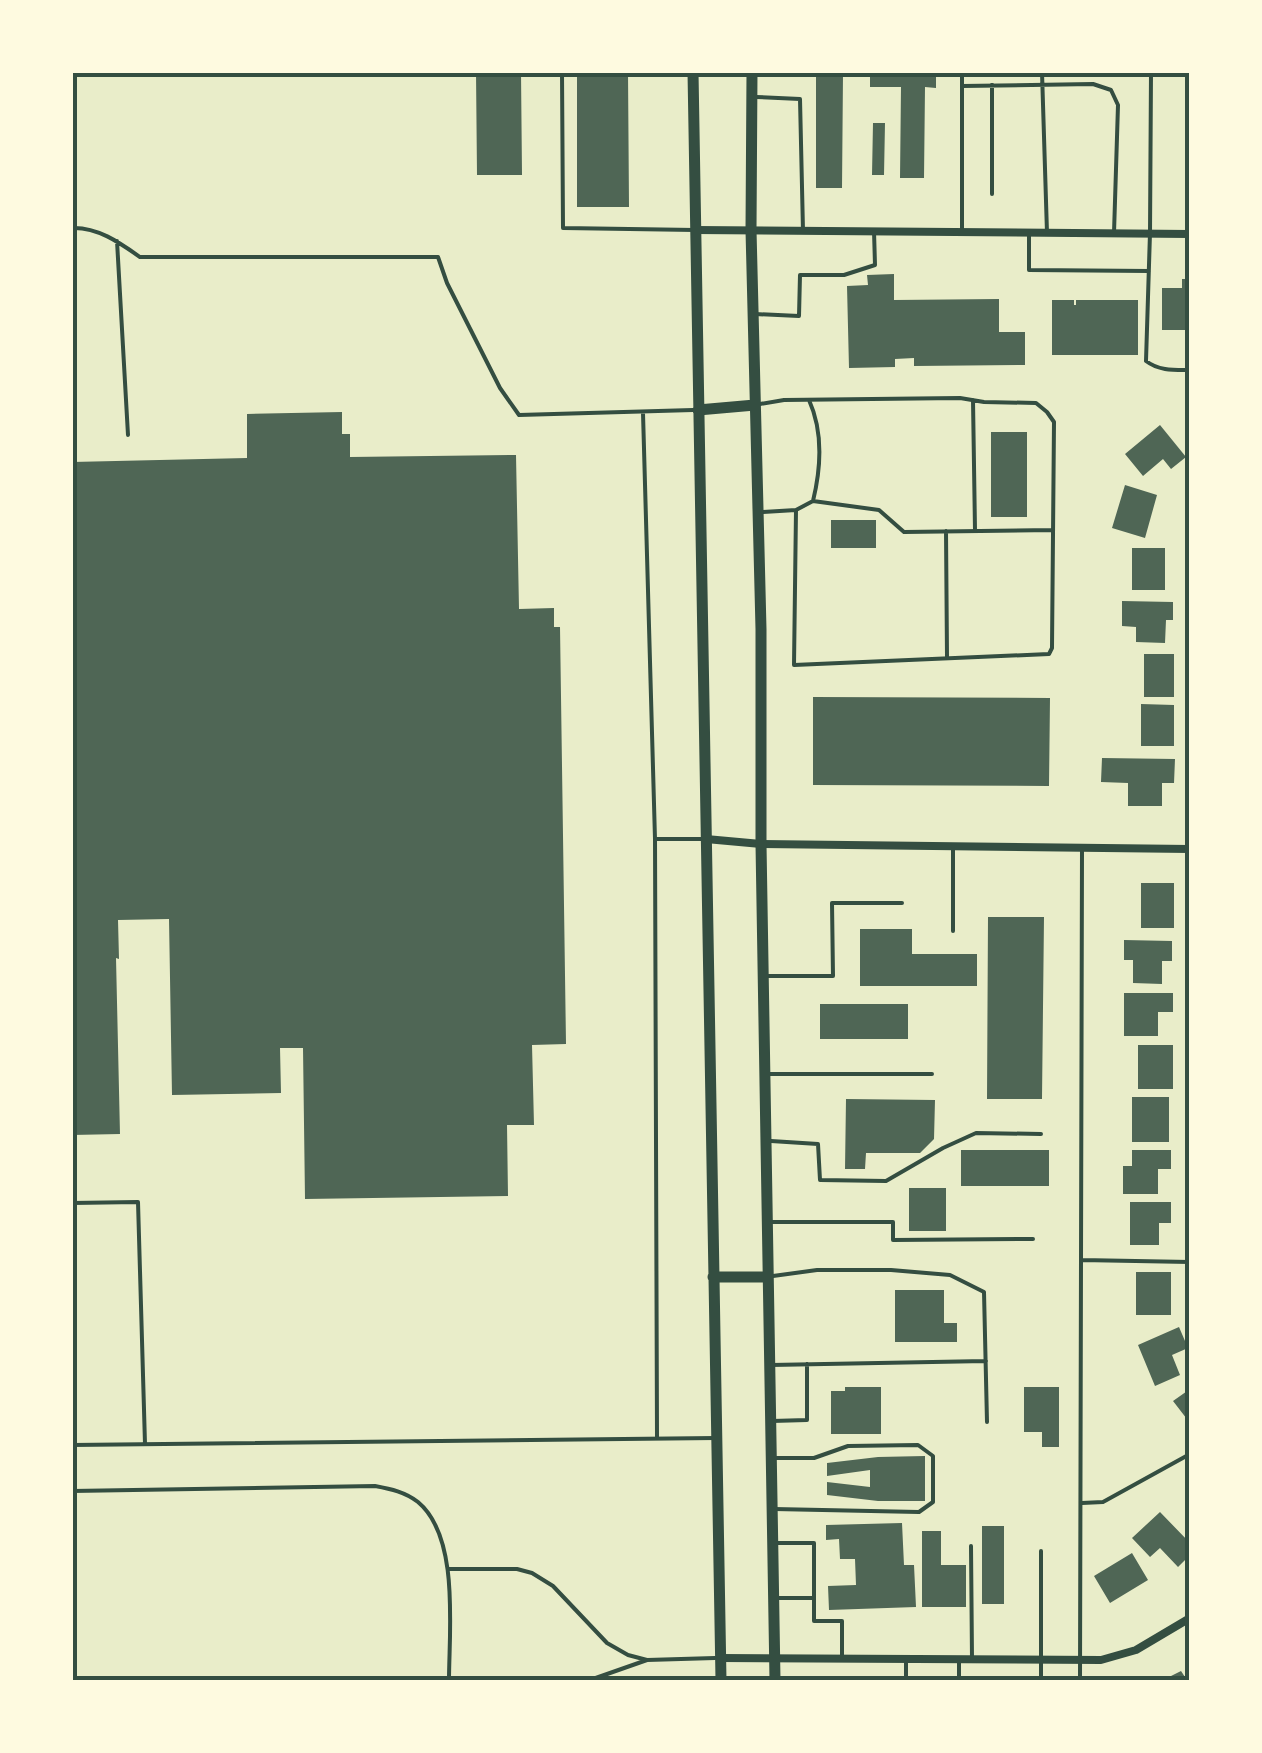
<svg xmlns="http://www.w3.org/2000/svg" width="1262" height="1753" font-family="'Archivo Narrow',sans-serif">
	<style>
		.building { fill: #4f6655 }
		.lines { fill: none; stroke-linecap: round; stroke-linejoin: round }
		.service { stroke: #344e41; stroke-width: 4 }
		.minor { stroke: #344e41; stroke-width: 8 }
		.secondary { stroke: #344e41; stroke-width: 11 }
		.neatline { fill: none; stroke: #344e41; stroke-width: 4 }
	</style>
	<rect width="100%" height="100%" fill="#e9edc9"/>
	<path class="building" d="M476,72H521L522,175H477Z
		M577,72H628L629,207H577Z
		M870,72L936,73V88L925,87L924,178H900L901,87H870Z
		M816,73L843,74L842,188H816Z
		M873,123H885L884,175H872Z
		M894,274V300L999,299V332H1025V365L914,366V358L895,359V367L849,368L847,286L868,285L867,275Z
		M1182,279H1190V330H1162V288H1182Z
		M1052,300H1074V305H1076V300H1138V355H1052Z
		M342,412V434H350V457L516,455L519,609L554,608V627H560L566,1044L532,1045L534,1125H507L508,1196L305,1199L303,1048H280L281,1093L172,1095L169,919L118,920L119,959L116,958L120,1134L72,1135V462L247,458V414Z
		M1160,425L1186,457L1171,469L1163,459L1143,476L1125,454Z
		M991,432H1027V517H991Z
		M1125,485L1157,495L1145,538L1112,528Z
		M831,520H876V548H831Z
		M1132,548H1165V590H1132Z
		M1122,601L1173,602V620H1166L1165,643L1136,642V627L1122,626Z
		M1144,654H1174V697H1144Z
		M813,697L1050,698L1049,786L813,785Z
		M1141,704L1174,705V746H1141Z
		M1102,758L1175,759L1174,783H1162V806H1128V783L1101,782Z
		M1141,883H1174V928H1141Z
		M988,917H1044L1042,1099H987Z
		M860,929H912V954H977V986H860Z
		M1124,940L1172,941V961H1162V984L1133,983V960H1124Z
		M1124,993H1173V1012H1158V1036H1124Z
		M820,1004H908V1039H820Z
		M1138,1045H1173V1089H1138Z
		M1132,1097H1169V1142H1132Z
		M846,1099L935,1100L934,1139L920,1153H866L865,1169H845Z
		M961,1150H1049V1186H961Z
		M1132,1150H1171V1169H1158V1194H1123V1166H1132Z
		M909,1188H946V1231H909Z
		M1130,1202H1171V1223H1159V1245H1130Z
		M1136,1272H1171V1315H1136Z
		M895,1290H944V1323H957V1342H895Z
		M1179,1327L1188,1348L1172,1355L1180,1375L1155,1386L1138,1345Z
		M845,1387H881V1434H831V1391H845Z
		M1024,1387H1059V1447H1042V1432H1024Z
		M1190,1389V1423L1173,1401Z
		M925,1456V1501H878L827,1495V1482L870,1487V1470L827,1476V1463L878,1457Z
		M1160,1512L1190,1543V1555L1178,1567L1160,1548L1150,1557L1132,1538Z
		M902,1523L904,1565H914L916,1607L829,1610L828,1586L856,1585L855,1559H840L839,1539L826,1540V1525Z
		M982,1526H1004V1604H982Z
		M922,1531H941V1565H966V1607H922Z
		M1132,1553L1148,1580L1110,1603L1094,1576Z
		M1181,1671L1187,1680H1163Z"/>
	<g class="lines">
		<path class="service" d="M562,72L563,228L695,230
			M962,72V232
			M1042,72L1047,233
			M1151,72L1150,233L1146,361C1159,371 1174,370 1190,370
			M962,86L1093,84L1111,90L1118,105L1114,233
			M756,97L800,99L803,231
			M992,194V85
			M72,228C98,227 120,243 140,257H438L447,283L500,388L519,415L693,410
			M1029,235V270L1149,271
			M117,241L128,435
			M755,314L799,316L800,275H844L875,265L874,231
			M973,400L975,530
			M760,404L784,400L960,398L984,402L1036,403L1047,412L1054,422L1052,648L1049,654L794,665L796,510L813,501C821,468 823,431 809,400
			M643,413L655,839L657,1438
			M813,501L879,510L904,532L1053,530
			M763,512L796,510
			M946,531L947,657
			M655,839H705
			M953,847V931
			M768,976H833L832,903H902
			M770,1074H932
			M771,1141L818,1144L820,1180L886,1181L943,1148L976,1133L1041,1134
			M72,1203L138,1202L145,1444
			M772,1222H893V1240L1033,1239
			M1081,1260L1082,849
			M773,1276L817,1270H891L950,1275L984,1292L987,1422
			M771,1365L986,1361
			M772,1421L807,1420V1364
			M72,1445L716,1438
			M72,1491L375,1486C391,1489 405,1492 418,1502C460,1537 449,1631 449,1680
			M1082,1503L1103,1502L1190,1454
			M774,1509L919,1512L933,1502V1456L918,1445L848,1446L814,1458H776
			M777,1543H814V1621H842V1659
			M971,1546L972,1659
			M1041,1551V1680
			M449,1569H517L532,1573L553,1586L607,1643L628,1655L647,1660L715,1658
			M774,1598H814
			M906,1659V1680
			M959,1660V1680
			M590,1680L647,1660
			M1080,1680L1081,1260L1190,1262"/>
		<path class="minor" d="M695,230L1190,234
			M706,839L761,844L1190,849
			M720,1658L1101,1660L1136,1650L1190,1618"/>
		<path class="secondary" d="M693,72L721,1680
			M752,72L751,230L761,629V844L775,1680
			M698,410L755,405
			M713,1277H768"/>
	</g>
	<rect width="1262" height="1753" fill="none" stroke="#fefae0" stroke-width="150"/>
	<rect x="75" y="75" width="1112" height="1603" class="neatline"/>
</svg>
